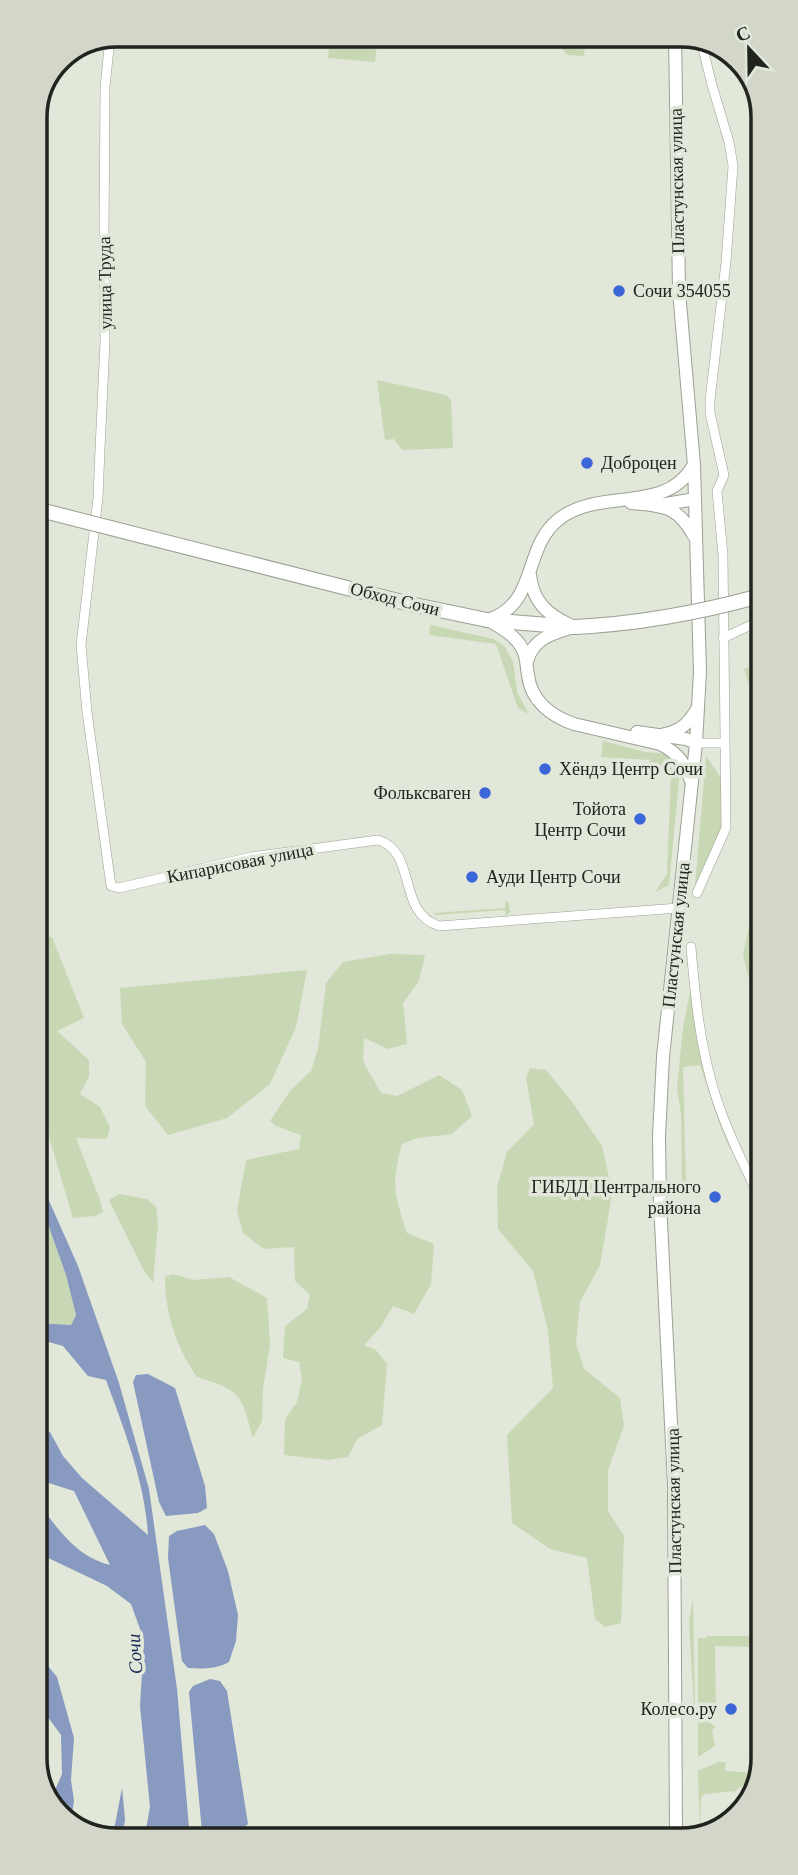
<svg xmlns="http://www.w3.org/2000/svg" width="798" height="1875" font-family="'Times New Roman',serif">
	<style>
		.green { fill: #c8d7b4 }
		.water { fill: #889abf }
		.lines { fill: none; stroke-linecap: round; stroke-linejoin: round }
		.minor-casing { stroke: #9ba194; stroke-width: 10 }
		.secondary-casing { stroke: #9ba194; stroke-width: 14 }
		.trunk-casing { stroke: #9ba194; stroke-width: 16 }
		.minor { stroke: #fff; stroke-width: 9 }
		.secondary { stroke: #fff; stroke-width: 12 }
		.trunk { stroke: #fff; stroke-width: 14 }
		.trunk-bridge-casing { stroke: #9ba194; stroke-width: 16; stroke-linecap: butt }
		.trunk-bridge { stroke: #fff; stroke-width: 14 }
		.poi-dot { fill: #3c66d7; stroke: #e1e7d9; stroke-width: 2.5 }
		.labels { text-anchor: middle; stroke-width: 7; stroke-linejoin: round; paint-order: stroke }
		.street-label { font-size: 18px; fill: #21231e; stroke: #e1e7d9 }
		.poi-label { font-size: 18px; fill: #21231e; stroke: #e1e7d9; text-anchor: start }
		.water-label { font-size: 19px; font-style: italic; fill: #152756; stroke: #e1e7d9 }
		.rim { fill: none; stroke: #21231e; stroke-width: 3.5 }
	</style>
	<rect width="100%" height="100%" fill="#e1e7d9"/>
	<path class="green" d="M330,35L378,36L375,62L328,58Z
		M564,35H586L584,56L568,55L562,49Z
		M377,380L446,395L451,400L453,448L402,450L394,439L385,440Z
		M430,625L494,639L505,647L513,662L517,692L529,714L518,708L496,644L429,635Z
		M760,664V720L744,669Z
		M603,741L645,752L665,754L672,757L680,770L669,885L655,892L667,874L671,775L665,767L650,764V760L601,757Z
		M706,756L723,781L724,828L695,886Z
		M505,900L509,904L510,912L506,916L505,910L435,915L434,913L505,908Z
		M761,907V993L752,991L743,955L752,911Z
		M37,935L52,937L84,1018L57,1031L89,1060V1076L80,1094L100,1107L110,1127L107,1139L76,1138L100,1200L103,1212L95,1216L73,1218L38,1100Z
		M390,954L425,955L419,981L403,1003L407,1044L388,1049L364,1038L363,1061L381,1093L397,1096L439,1075L462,1090L472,1116L452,1134L417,1138L402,1144C391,1184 394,1194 407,1233L434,1244L431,1284L414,1314L393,1306L380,1328L364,1345L376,1350L387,1364L382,1425L357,1439L348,1457L328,1460L284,1455L285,1419L297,1402L302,1380L299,1362L283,1358L285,1326L307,1309L310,1295L295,1281L294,1247L264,1249L243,1233L237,1211L246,1160L299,1149L301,1135L276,1126L270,1121L291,1090L311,1071L318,1049L326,983L343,962Z
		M307,970L296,1027L270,1084L227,1118L168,1135L145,1106L146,1062L122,1024L120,988Z
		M690,991L733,1149H730L719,1123L700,1065L683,1067L686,1189L682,1184L681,1114L677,1088L683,1028Z
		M530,1068L546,1070L570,1099L602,1146L612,1191L608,1219L600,1265L580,1302L576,1344L584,1369L620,1398L624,1426L608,1470V1511L624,1536L621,1623L605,1627L595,1619L587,1558L550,1549L512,1523L507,1435L553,1388L548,1330L533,1271L498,1229L497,1187L507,1152L534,1124L526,1078Z
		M119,1194L147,1199L156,1207L158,1224L153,1283L143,1269L109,1200Z
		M38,1196L66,1275L76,1315L71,1325L38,1323Z
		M173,1274L193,1280L229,1277L267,1298L270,1344L263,1389L262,1421L253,1438C241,1393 241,1391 197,1377C176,1347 165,1313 165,1277Z
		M693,1598L695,1707L694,1708L689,1621Z
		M706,1636H763V1645L758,1647L715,1646L716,1712L712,1716L698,1710V1638H706Z
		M698,1715L715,1726V1728L712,1729L715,1746L698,1757Z
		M718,1762H726L725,1771L752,1773L754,1764L761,1765L754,1785L740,1787L736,1791L704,1794L701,1798L700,1832L698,1771Z"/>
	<path class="water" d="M38,1176L78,1266L119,1383L149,1489L177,1689L190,1839L144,1840L150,1807L140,1706L144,1640L131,1604L107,1586L42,1555L39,1550V1505C60,1530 75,1556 110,1565L74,1491L39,1480L38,1436L50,1432L63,1456L82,1478L148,1535C145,1482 124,1429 106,1380L88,1376L63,1346L38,1339V1323L71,1325L76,1315L66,1275L38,1196Z
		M148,1374L175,1388L205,1486L207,1508L198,1513L166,1516L159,1502L133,1382L136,1375Z
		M205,1525L214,1534L228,1571L238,1615L236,1641L229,1662C216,1669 203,1669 188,1668L182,1661L168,1558L169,1536L177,1531Z
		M39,1655L57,1677L74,1738L71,1780L74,1801L71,1820L73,1825L67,1823L53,1803L52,1797L62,1774L61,1735L39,1705Z
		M210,1679L220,1681L227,1691L248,1824C237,1836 221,1834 206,1835L202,1832L189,1692L193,1686Z
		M122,1788L125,1819L122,1840H112Z"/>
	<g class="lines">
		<defs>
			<path id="minor" d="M110,38L105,87L104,238L105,342L100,449L98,498L81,645L87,712L111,886L119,888L251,857L378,840C418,852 396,912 439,926L679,908
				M723,638L760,621
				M696,743H725
				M697,893L726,828L723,555L717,491L724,475L710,413V400L726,262L733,166L729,142L712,85L701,41
				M691,947C695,996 700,1047 715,1094C727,1132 745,1167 762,1203"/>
			<path id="secondary" d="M675,35L679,291L694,465L700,672L696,743L663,1057L659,1136L660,1202L674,1484L676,1836
				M631,503C663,506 677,505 694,536
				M660,505L695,499
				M530,575C533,601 546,614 570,625
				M488,620C500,627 515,635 522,648C527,656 526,665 528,675C531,701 551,716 574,724L660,744C678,753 684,762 691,781
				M488,620C539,603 522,548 559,519C600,487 665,515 693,466
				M527,662C532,640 550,634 570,628
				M637,732L686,739L696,743
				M665,734C681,731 690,722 698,707"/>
			<path id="trunk" d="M487,620L574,627"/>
		</defs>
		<use href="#minor" class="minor-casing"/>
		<use href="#secondary" class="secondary-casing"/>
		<use href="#trunk" class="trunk-casing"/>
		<use href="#minor" class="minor"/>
		<use href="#secondary" class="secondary"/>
		<use href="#trunk" class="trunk"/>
		<defs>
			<path id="trunk-bridge" d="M36,509L410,604L487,620
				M574,627C638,624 698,613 760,596"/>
		</defs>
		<use href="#trunk-bridge" class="trunk-bridge-casing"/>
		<use href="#trunk-bridge" class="trunk-bridge"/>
	</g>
	<g class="poi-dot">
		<circle cx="619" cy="291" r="7"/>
		<circle cx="587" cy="463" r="7"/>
		<circle cx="545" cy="769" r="7"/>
		<circle cx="485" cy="793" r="7"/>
		<circle cx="640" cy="819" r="7"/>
		<circle cx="472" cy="877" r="7"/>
		<circle cx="715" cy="1197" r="7"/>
		<circle cx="731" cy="1709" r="7"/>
	</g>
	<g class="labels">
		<g class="street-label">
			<text transform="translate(677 181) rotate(-91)" y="6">Пластунская улица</text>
			<text transform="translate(105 283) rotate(-91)" y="6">улица Труда</text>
			<text transform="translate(395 599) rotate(14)" y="6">Обход Сочи</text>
			<text transform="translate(240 863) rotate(-11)" y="6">Кипарисовая улица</text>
			<text transform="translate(676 935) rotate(-84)" y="6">Пластунская улица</text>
			<text transform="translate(674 1501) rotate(-91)" y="6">Пластунская улица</text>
		</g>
		<g class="poi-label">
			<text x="633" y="297">Сочи 354055</text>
			<text x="601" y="469">Доброцен</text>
			<text x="559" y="775">Хёндэ Центр Сочи</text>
			<text x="471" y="799" text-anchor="end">Фольксваген</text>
			<text x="626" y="815" text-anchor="end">Тойота<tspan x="626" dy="21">Центр Сочи</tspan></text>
			<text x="486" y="883">Ауди Центр Сочи</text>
			<text x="701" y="1193" text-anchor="end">ГИБДД Центрального<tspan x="701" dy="21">района</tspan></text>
			<text x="717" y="1715" text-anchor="end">Колесо.ру</text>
		</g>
		<g class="water-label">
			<text transform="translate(134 1654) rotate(-94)" y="7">Сочи</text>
		</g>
	</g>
	<path d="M0 0H798V1875H0ZM117 47H681A70 70 0 0 1 751 117V1758A70 70 0 0 1 681 1828H117A70 70 0 0 1 47 1758V117A70 70 0 0 1 117 47Z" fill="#d2d7ca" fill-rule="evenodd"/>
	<path class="rim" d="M117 47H681A70 70 0 0 1 751 117V1758A70 70 0 0 1 681 1828H117A70 70 0 0 1 47 1758V117A70 70 0 0 1 117 47Z"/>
	<g transform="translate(749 49) rotate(338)" stroke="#e1e7d9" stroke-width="5" paint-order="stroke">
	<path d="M0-5L12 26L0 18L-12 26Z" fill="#21231e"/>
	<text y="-10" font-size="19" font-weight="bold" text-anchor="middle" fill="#21231e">С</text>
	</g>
</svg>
